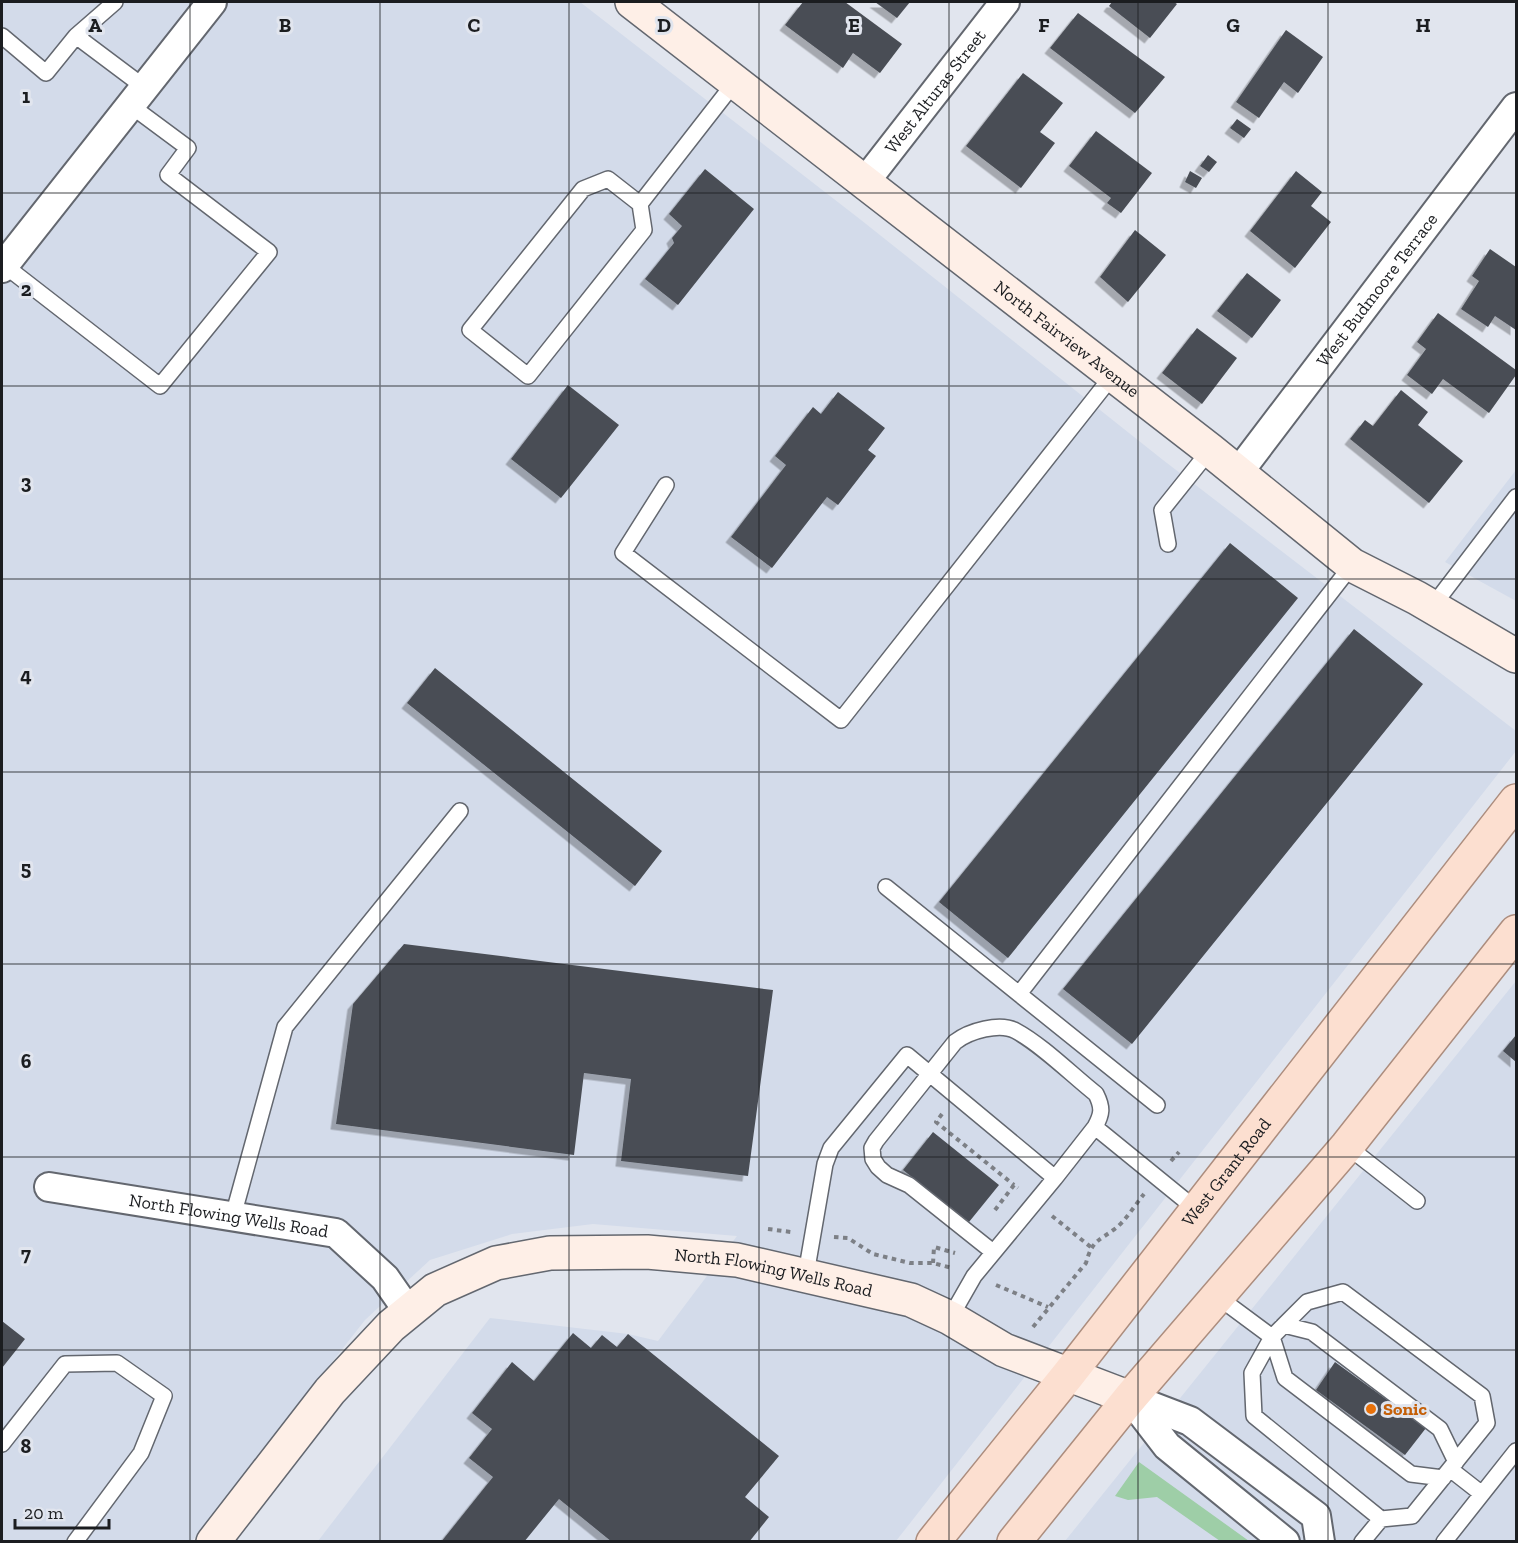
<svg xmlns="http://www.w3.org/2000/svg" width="1518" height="1543" font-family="'Zilla Slab',serif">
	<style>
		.built { fill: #d3dbea }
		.green { fill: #9ecea7 }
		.building { fill: #4a4e55; filter: url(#shadow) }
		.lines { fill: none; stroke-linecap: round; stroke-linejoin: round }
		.lane-casing { stroke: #63676f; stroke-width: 18 }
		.street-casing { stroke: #63676f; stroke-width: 32 }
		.secondary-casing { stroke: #63676f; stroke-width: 36 }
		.primary-casing { stroke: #ac8d7e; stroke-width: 36 }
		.path { stroke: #7d8086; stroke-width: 4; stroke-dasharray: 4.5 4.5; stroke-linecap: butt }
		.lane { stroke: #fff; stroke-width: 15 }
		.street { stroke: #fff; stroke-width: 28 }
		.secondary { stroke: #feefe7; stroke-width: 33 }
		.primary { stroke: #fcdfd0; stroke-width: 33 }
		.grid { fill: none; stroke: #1b1d20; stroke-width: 1.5; stroke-opacity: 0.55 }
		.food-dot { fill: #e8710a; stroke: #e1e5ee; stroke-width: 2 }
		.labels { text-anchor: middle; stroke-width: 6; stroke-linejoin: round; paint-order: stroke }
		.street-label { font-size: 18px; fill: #1b1d20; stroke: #e1e5ee }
		.food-label { font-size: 18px; font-weight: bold; fill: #c56008; stroke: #e1e5ee; text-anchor: start }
		.grid-label { font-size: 20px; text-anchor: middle; font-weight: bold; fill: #1b1d20; stroke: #e1e5ee; stroke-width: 6; stroke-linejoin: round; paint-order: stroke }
	</style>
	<defs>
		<filter id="shadow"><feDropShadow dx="-5.5" dy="5.5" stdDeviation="0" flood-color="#0004"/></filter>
	</defs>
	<rect width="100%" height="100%" fill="#e1e5ee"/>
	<path class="built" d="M2,2H580L861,220L1163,460L1516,731V751L896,1541H318L490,1318L628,1334L658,1341L737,1236L593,1224L512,1234L430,1260L365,1320L192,1541L2,1542Z
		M1516,470V601L1445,562Z
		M1516,981V1541H1065Z"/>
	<path class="green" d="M1139,1462L1249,1541H1220L1157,1497L1128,1500L1115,1496Z"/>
	<path class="building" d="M803,2H845L902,44L880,73L853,53L843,68L785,25Z
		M875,2H910L897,18Z
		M1112,2H1174L1177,4L1150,38L1109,6Z
		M1078,13L1165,77L1135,113L1050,48Z
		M1286,30L1323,57L1298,93L1284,82L1259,118L1236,102Z
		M1023,73L1063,103L1040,132L1055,143L1021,188L966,146Z
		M1237,119L1251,129L1244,138L1230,128Z
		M1096,131L1152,173L1121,213L1107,203L1111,198L1069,166Z
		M1208,155L1217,162L1209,172L1200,166Z
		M705,169L754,209L678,305L645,279L674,243L672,238L682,226L669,214Z
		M1190,171L1202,178L1196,188L1185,182Z
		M1296,171L1322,192L1311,206L1331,222L1295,268L1250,231Z
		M1135,230L1166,255L1128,302L1100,277Z
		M1490,249L1516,267V330L1495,316L1488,327L1461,309L1479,281L1472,276Z
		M1247,273L1281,300L1252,338L1217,311Z
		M1438,313L1516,370V375L1489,413L1443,379L1432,394L1407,375L1426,349L1417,342Z
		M1197,328L1237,358L1202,404L1162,373Z
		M568,385L619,425L561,498L511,459Z
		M1401,390L1428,412L1418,425L1463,461L1429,503L1350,439L1365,420L1373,426Z
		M838,392L885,428L868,450L876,456L838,505L827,497L772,568L731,537L786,465L775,456L813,407L821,414Z
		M1230,543L1298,598L1008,958L939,902Z
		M1354,629L1423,684L1132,1044L1063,989Z
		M435,668L662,851L635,886L407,703Z
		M404,944L773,990L748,1176L621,1161L631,1079L584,1073L574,1155L336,1124L353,1004Z
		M1516,1035V1062L1503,1051Z
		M933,1132L999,1185L969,1222L903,1170Z
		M2,1321L25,1339L2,1368Z
		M573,1333L591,1348L602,1335L617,1347L628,1334L779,1456L745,1497L769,1517L749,1542H612L559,1499L524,1542H441L493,1477L469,1458L492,1429L472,1413L512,1362L534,1381Z
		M1335,1362L1426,1428L1405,1455L1316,1390Z"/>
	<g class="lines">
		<defs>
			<path id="lane" d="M2,36L46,73L76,36L144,87
				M76,36L115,2
				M640,204L608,179L583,189L470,330L528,376L644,230L640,204L735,82
				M4,265L160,386L269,252L168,175L188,148L130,105
				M666,485L623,553L841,720L1113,375
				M1168,544L1162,510L1210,450
				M1432,607L1516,497
				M886,887L1157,1105
				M1019,994L1352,565
				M1347,1146L1417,1201
				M1055,1178L1095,1127L1197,1210
				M233,1216L285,1027L460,811
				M993,1252L909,1185L887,1175L878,1167L873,1159L872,1148L876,1141L955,1042C969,1031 1000,1022 1016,1031C1042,1045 1072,1075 1096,1094C1103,1108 1102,1114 1095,1127
				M806,1274L825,1164L831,1148L907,1055L1055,1178L974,1276L950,1318
				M1343,1292L1482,1396L1487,1423L1412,1516L1381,1519L1254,1416L1252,1373L1272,1337L1307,1302Z
				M1218,1297L1272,1337L1285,1378L1411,1474L1443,1478
				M1284,1325L1312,1332L1440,1429L1456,1462
				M2,1444L65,1364L117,1363L164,1396L141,1453L75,1542
				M1450,1469L1482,1494
				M1362,1542L1381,1519
				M1444,1542L1516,1451"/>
			<g id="street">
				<path id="s1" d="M864,183L1005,2"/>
				<path d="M2,268L212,2"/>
				<path id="s2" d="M1238,473L1516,107"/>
				<path id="s3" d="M49,1187L336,1233L385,1278L408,1311"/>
				<path d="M1130,1398L1190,1421L1316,1516L1320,1542"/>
				<path d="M1130,1398L1167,1446L1285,1542"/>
			</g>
			<g id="secondary">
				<path id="s4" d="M632,2L1210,450L1352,565L1417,598L1516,656"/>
				<path id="s5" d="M213,1542L330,1391L391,1326L435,1290L496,1263L550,1253L647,1252L737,1260L911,1300L950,1318L1004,1350L1130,1398"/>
			</g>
			<g id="primary">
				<path id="s6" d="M933,1542L1068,1375L1516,801"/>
				<path d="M1014,1542L1130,1398L1347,1146L1516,932"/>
			</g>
		</defs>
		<use href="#lane" class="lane-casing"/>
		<use href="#street" class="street-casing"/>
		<use href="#secondary" class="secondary-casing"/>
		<use href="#primary" class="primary-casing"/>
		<path class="path" d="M942,1114L936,1122L1014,1185
			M1171,1161L1179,1152
			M995,1210L1014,1185L1018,1188
			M1052,1216L1092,1248
			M768,1229L791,1232
			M834,1237L848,1238L873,1254L910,1263H933L952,1268
			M933,1263L934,1247L955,1253
			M996,1285L1048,1307
			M1033,1327L1086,1263C1092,1240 1099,1241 1116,1228C1126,1220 1135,1205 1144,1194"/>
		<use href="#lane" class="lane"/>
		<use href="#street" class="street"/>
		<use href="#secondary" class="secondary"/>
		<use href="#primary" class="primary"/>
	</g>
	<path class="grid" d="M190,2V1542M380,2V1542M569,2V1542M759,2V1542M949,2V1542M1138,2V1542M1328,2V1542M2,193H1516M2,386H1516M2,579H1516M2,772H1516M2,964H1516M2,1157H1516M2,1350H1516"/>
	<circle class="food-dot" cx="1371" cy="1409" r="6"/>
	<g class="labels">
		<g class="street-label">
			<text dy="6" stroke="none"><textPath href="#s1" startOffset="116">West Alturas Street</textPath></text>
			<text dy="6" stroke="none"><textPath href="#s2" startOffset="230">West Budmoore Terrace</textPath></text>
			<text dy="6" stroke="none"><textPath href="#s4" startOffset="550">North Fairview Avenue</textPath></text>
			<text dy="6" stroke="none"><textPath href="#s6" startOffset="472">West Grant Road</textPath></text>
			<text dy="6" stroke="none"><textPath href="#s3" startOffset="182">North Flowing Wells Road</textPath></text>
			<text dy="6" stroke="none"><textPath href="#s5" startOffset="684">North Flowing Wells Road</textPath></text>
		</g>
		<g class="food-label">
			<text x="1383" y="1415">Sonic</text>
		</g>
	</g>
	<g class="grid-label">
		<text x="95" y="32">A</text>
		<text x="285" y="32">B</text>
		<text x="474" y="32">C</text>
		<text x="664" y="32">D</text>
		<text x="854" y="32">E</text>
		<text x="1044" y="32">F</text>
		<text x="1233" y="32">G</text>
		<text x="1423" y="32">H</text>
		<text x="26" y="103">1</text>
		<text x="26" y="296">2</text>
		<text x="26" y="489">3</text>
		<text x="26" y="682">4</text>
		<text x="26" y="875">5</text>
		<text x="26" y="1068">6</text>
		<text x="26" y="1261">7</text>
		<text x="26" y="1453">8</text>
	</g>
	<rect width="1518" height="1543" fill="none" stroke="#1b1d20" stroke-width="6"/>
	<path d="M15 1519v9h94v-9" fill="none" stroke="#1b1d20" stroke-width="3"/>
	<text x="24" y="1519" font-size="18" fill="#1b1d20" stroke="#e1e5ee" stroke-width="4.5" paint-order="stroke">20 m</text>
</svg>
